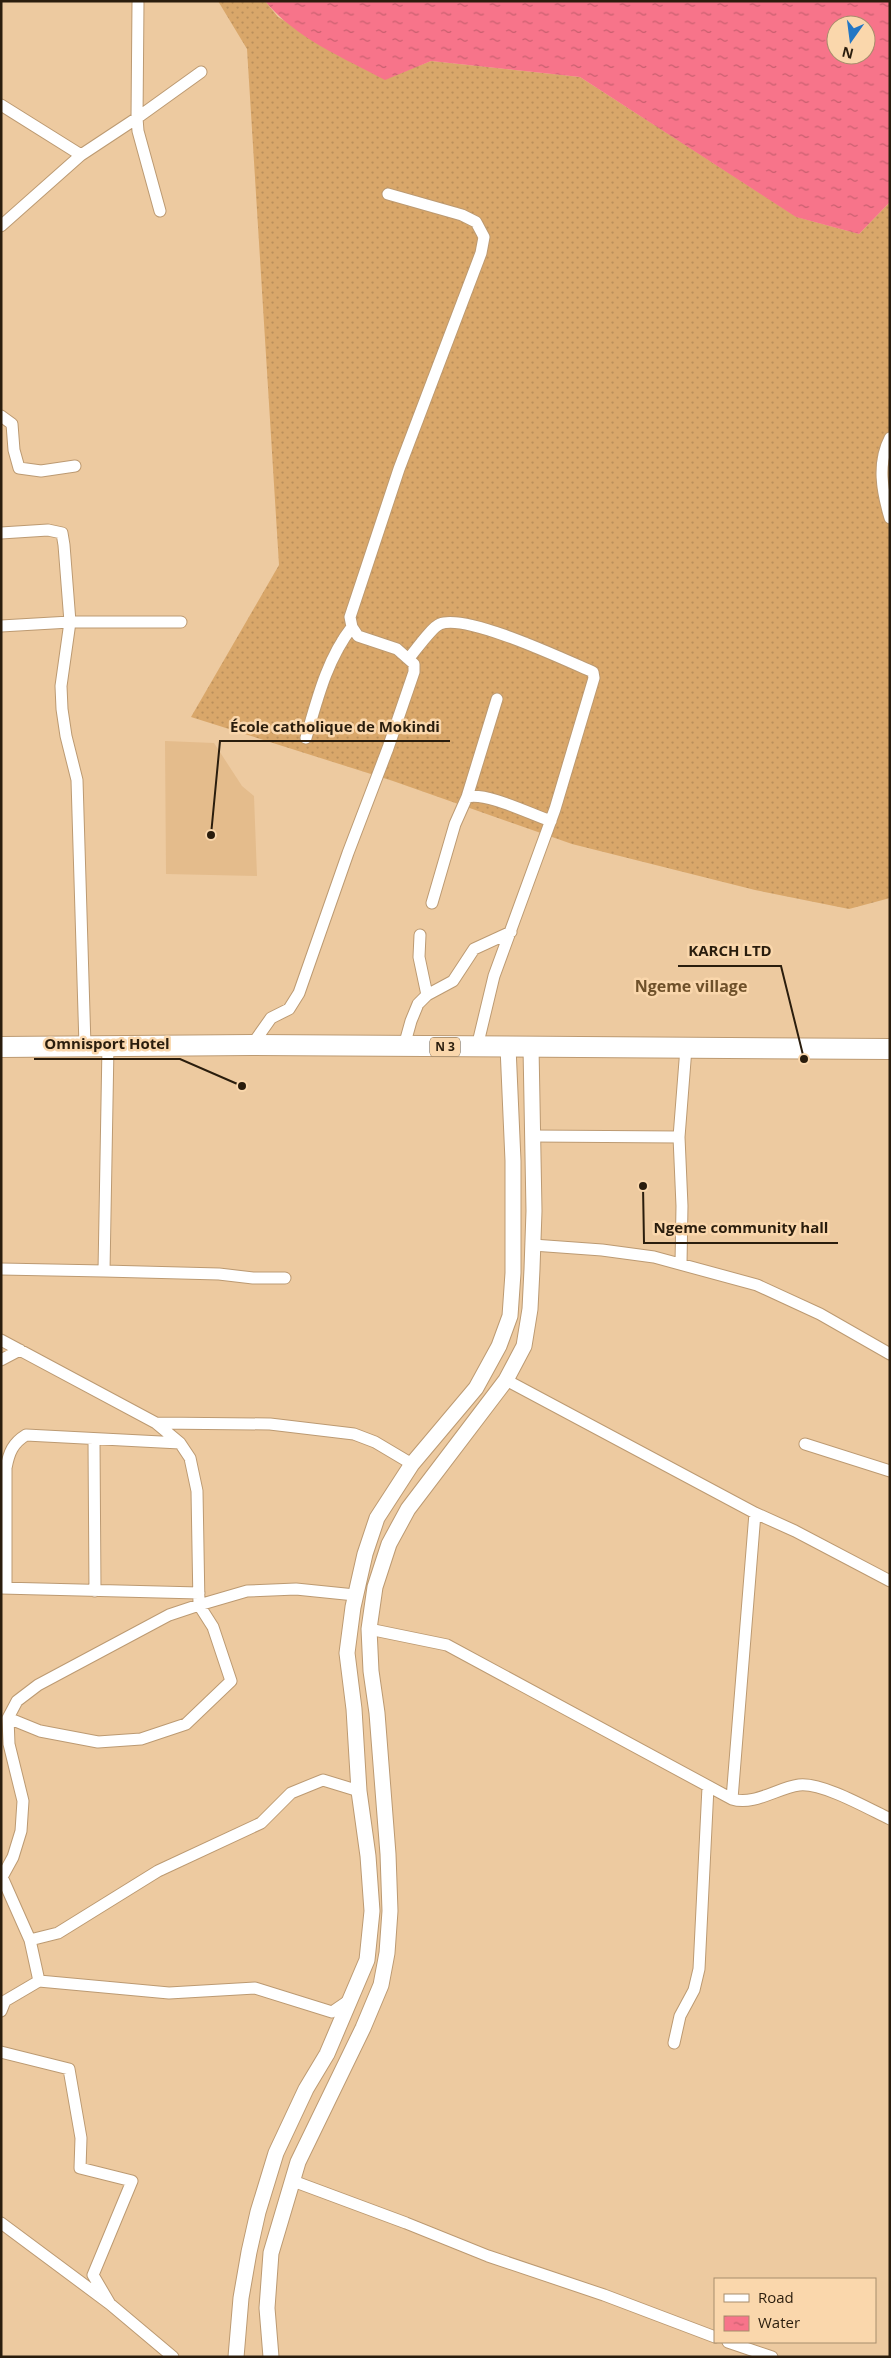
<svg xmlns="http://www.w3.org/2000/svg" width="891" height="2358" font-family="'Open Sans',sans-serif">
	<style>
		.built { fill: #e4bc8c }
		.grass { fill: url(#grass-dots) }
		.water { fill: url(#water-ripples); fill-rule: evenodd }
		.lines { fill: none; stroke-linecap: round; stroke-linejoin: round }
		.street-casing { stroke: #bc9a72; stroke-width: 13 }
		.secondary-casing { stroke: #bc9a72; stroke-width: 17 }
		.highway-casing { stroke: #bc9a72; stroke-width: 22 }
		.street { stroke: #fff; stroke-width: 11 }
		.secondary { stroke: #fff; stroke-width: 15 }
		.highway { stroke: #fff; stroke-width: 20 }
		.labels { text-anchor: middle; stroke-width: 5; stroke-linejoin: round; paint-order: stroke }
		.shield { fill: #fad7ac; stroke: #68553d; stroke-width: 1 }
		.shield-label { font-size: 12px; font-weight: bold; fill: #2a1d0d }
		.quarter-label { font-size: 16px; font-weight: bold; fill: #6f512a; stroke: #fad7ac }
		.leader { fill: none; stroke: #2a1d0d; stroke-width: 2 }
		.callout-dot { fill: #2a1d0d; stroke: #fad7ac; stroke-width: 2 }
		.callout-label { font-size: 15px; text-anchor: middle; font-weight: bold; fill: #2a1d0d; stroke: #fad7ac; stroke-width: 5; stroke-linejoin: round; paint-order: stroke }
	</style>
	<defs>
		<pattern id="grass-dots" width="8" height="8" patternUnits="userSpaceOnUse" patternTransform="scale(1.25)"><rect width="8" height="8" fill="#d9a76a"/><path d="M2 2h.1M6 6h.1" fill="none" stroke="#ba8f5b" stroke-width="1.8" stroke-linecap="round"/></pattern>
		<pattern id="water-ripples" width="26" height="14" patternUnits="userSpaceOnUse" patternTransform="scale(1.25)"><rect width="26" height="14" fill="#f7748a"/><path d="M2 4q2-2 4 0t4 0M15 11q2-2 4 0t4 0" fill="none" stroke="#c85f6f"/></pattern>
	</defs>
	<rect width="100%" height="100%" fill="#edcaa0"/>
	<path class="built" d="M165,741L214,743L242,786L254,796L257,876L166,874Z"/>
	<path class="grass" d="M218,1H265L278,17L385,79L431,61L580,77L797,217L859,234L890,202V898L849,909L755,890L572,844L393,781L191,717L279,565L247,49Z"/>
	<path class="water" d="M265,1H890V202L859,234L796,217L580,77L431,61L385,80C344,58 295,38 265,1ZM836,25H866V55H836Z"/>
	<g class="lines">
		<defs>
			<path id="street" d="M1,105L81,155L1,226
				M137,118L138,3
				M137,118L201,72
				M81,155L137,118L138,131L160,211
				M1,416L12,424L14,450L19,468L41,471L75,466
				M890,438C877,463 882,491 890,518
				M1,533L48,530L62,533L64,545L70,622L61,686L62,709L66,736L77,780L85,1046
				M1,626L70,622H181
				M409,658C416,650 432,627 440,624C466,613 565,660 593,672L594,678L555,809L494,976L477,1047
				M306,738C317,700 327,659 352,627
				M467,797L497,699
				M432,903L455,824L467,797C487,792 530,814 551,821
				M420,935L419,957L427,995
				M252,1045L271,1018L289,1009L299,993L348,853L388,748L414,672V664L397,649L358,636L352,627L350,617L399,469L481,253L484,237L476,222L462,215L388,194
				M108,1046L104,1271L219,1274L253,1278H285
				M404,1046L411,1021L418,1004L427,995L453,981L474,949L511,932
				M532,1136L679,1137
				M533,1245L602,1250L654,1257L757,1285L820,1314L890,1354
				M681,1264L682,1206L679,1137L686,1048
				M1,1269L104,1271
				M1,1340L156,1423L180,1443L190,1458L197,1491L199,1605L213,1627L231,1681L186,1724L141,1739L98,1742L40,1731L8,1718
				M1,1360L20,1350
				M506,1380L755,1513L795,1531L890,1581
				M156,1423L270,1424L354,1434L375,1442L412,1464
				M94,1440L95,1591
				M805,1444L890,1471
				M1,1588L199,1593
				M6,1588V1468C9,1452 13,1443 26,1435L180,1443
				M369,1629L447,1645L732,1799C754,1806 777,1788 799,1785C822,1782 869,1809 890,1819
				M732,1799L755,1513
				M2,1877L13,1857L21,1831L23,1801L9,1744L8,1718L17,1701L38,1685L169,1615L199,1605L247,1591L296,1589L355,1595
				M30,1940L58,1933L158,1871L261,1823L291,1793L323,1780L359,1791
				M39,1981L169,1993L255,1988L332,2012L351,1999
				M1,2011L5,2001L39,1981L30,1940L2,1877
				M674,2043L680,2016L694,1990L699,1969L708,1787
				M1,2052L69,2069L81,2138L80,2168L132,2181L93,2275L110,2304
				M293,2181L406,2223L488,2256L604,2295L715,2337
				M1,2223L110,2304L173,2357
				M728,2342L772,2357"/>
			<path id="secondary" d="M236,2357L241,2298L249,2252L258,2212L276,2153L306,2089L327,2054L367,1960L372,1911L368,1856L359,1791L354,1709L347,1653L353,1607L365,1554L377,1518L412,1464L476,1388L499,1346L510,1316L513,1273V1161L508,1047
				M271,2357L267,2308L271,2253L298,2162L363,2028L381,1985L387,1953L390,1911L388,1854L377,1713L371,1671L369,1629L375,1587L389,1544L408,1509L506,1380L524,1346L530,1309L532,1269L534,1211L531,1047"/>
			<path id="highway" d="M1,1047L252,1045L890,1049"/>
		</defs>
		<use href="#street" class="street-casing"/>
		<use href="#secondary" class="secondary-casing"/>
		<use href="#highway" class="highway-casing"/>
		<use href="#street" class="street"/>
		<use href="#secondary" class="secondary"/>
		<use href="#highway" class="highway"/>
	</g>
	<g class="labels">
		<rect class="shield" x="430" y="1037.5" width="30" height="19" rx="4"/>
		<g class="shield-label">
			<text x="445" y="1051">N 3</text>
		</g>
		<g class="quarter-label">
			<text x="691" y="992">Ngeme village</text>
		</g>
	</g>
	<path class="leader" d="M211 835L220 741H450M804 1059L781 966H678M242 1086L180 1059H34M643 1186L644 1243H838"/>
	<g class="callout-dot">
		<circle cx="211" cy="835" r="5"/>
		<circle cx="804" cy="1059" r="5"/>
		<circle cx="242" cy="1086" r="5"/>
		<circle cx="643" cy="1186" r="5"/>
	</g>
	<g class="callout-label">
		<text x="335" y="732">École catholique de Mokindi</text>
		<text x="730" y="956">KARCH LTD</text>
		<text x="107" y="1049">Omnisport Hotel</text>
		<text x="741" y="1233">Ngeme community hall</text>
	</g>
	<rect width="891" height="2358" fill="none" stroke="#2a1d0d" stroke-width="5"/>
	<rect x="714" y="2278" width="162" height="65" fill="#fad7ac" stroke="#a78d6c"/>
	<rect x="724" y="2294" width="25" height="8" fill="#ffffff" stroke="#a78d6c"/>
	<text x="758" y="2303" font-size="15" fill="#2a1d0d">Road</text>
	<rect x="724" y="2316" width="25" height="15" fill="url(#water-ripples)" stroke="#a78d6c"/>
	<text x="758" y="2328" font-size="15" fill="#2a1d0d">Water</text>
	<g transform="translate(851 40) rotate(194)"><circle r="24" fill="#fad7ac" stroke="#a78d6c"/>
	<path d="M0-4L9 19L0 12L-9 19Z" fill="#2376c4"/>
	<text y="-8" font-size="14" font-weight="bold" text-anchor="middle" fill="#2a1d0d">N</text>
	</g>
</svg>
